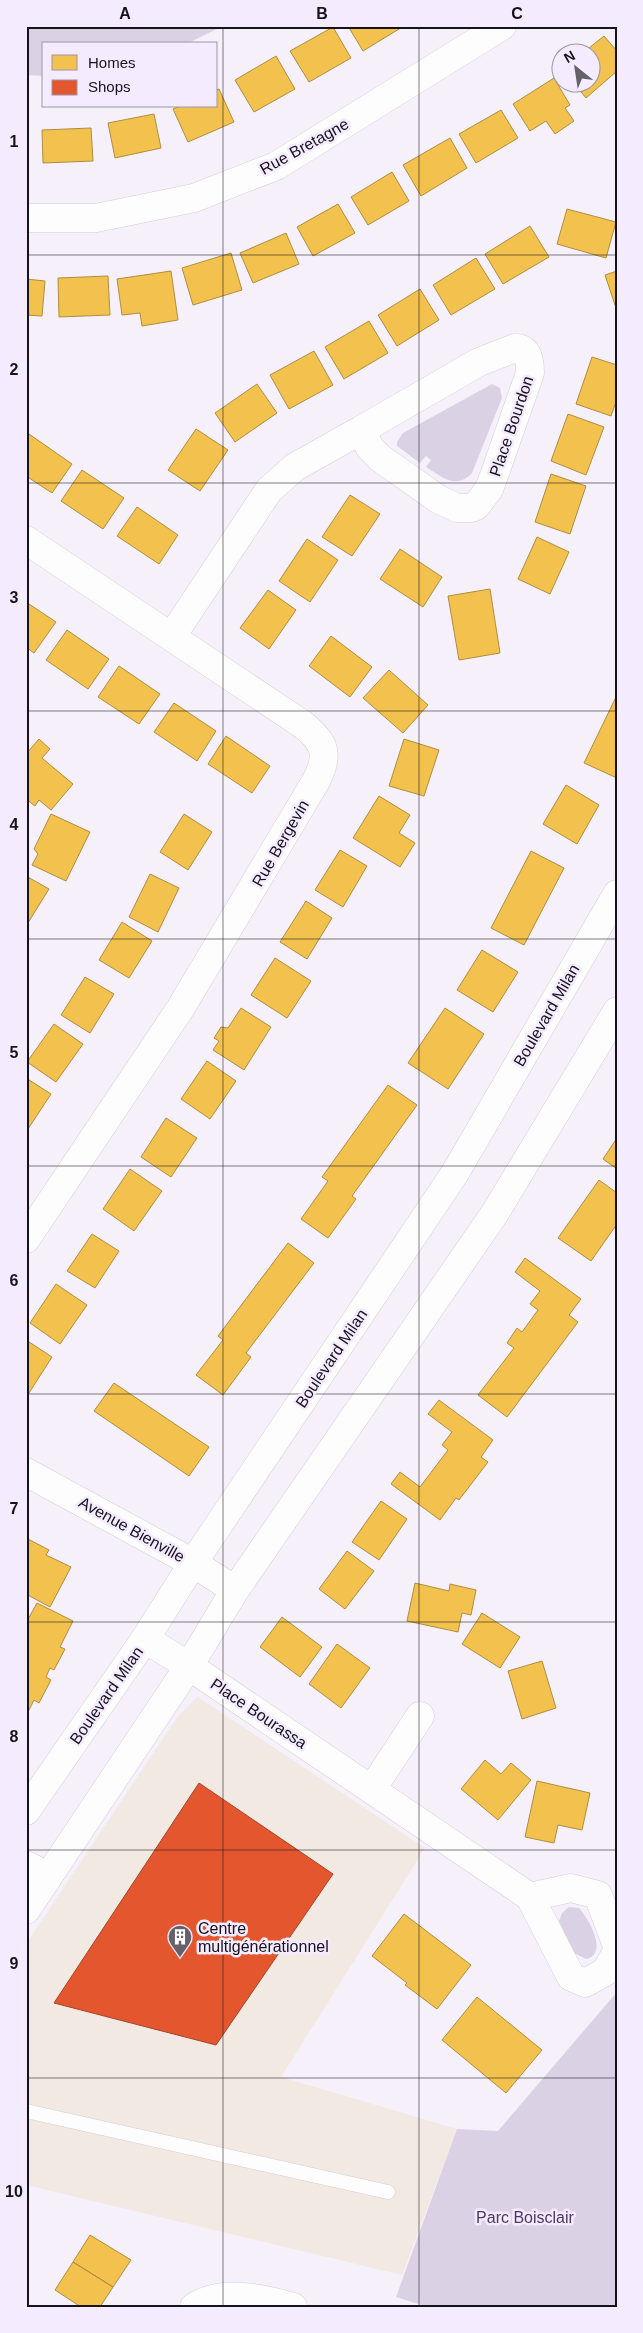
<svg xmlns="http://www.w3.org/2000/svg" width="643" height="2333" font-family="Helvetica,sans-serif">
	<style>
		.commercial { fill: #f2e9e3 }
		.green { fill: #dbd1e5 }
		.homes { fill: #f2c14e; stroke: #b08d3f }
		.shops { fill: #e4572e; stroke: #a64329 }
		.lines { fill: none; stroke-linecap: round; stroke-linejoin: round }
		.lane-casing { stroke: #d2ced6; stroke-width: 15 }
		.street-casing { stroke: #d2ced6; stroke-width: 29 }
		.secondary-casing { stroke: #d2ced6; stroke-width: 29 }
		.lane { stroke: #fefdfe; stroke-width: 14 }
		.street { stroke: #fefdfe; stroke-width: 28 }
		.secondary { stroke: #fefdfe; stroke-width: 28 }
		.grid { fill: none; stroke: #17131c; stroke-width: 1; stroke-opacity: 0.55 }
		.labels { text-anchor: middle; stroke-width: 5; stroke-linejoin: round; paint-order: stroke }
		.street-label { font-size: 16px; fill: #17131c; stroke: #f5ebff }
		.poi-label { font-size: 16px; fill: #17131c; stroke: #f5ebff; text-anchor: start }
		.park-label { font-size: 16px; fill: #4e3863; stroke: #f5ebff }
		.neatline { fill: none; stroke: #17131c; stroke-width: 2 }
		.grid-label { font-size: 16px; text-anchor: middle; font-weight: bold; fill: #17131c }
	</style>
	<rect width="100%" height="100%" fill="#f5f0fa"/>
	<path class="commercial" d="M198,1697L425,1848L281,2077L457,2129L402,2275L26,2185V1944L178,1716Z"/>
	<path class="green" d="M26,26H223L186,44H44V76L26,75Z
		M492,384L500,388L502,398L472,473C456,490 442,477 426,467L431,460L426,456L420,463L397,446V442L403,433Z
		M569,1907L579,1908C589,1919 609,1954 586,1959L574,1953L559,1921L562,1913Z
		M617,1992V2307H428L396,2297L457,2129L498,2131Z"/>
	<path class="homes" d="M348,26H404L363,51Z
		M333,27L351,58L309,82L290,51Z
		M604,36L617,51V71L586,98L573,82H590V52H584Z
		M276,56L295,89L254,112L235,80Z
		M554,78L570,105L565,108L574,121L555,134L546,121L530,131L513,104Z
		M219,89L234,122L188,142L173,109L180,106H216V90Z
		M501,110L518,138L476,163L459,134Z
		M154,114L161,148L115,158L108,123Z
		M91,128L93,161L43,163L42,130Z
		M450,138L467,168L421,196L403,165Z
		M392,172L409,201L368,225L351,197Z
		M338,204L355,233L313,256L297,227Z
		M567,209L616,222L606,258L557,244Z
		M530,226L549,257L503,284L485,254Z
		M286,233L299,264L253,283L240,253Z
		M231,253L242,290L193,305L182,268Z
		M476,258L495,289L451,315L433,285Z
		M171,271L178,320L142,326L140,313L122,315L117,279Z
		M617,271V311L605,275Z
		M108,276L110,315L59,317L58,278Z
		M26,279L45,281L42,316L26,315Z
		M420,289L439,320L397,346L378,315Z
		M369,321L388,353L344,379L325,347Z
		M314,351L333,385L289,409L270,375Z
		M592,357L617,365V399L611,416L576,404Z
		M257,384L277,413L235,442L215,413Z
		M568,414L604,427L586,475L551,461Z
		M196,429L228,450L200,491L168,470Z
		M29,434L72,464L52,493L26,476V438Z
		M82,470L124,498L103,529L61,501Z
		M551,474L586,486L570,534L535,522Z
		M350,495L380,514L352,556L322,537Z
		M137,507L178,535L159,564L117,536Z
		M537,537L569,552L550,594L518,579Z
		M307,539L338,560L310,602L279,581Z
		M400,549L442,577L423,607L380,579Z
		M490,589L500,653L459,660L448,596Z
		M268,590L296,610L269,649L240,628Z
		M26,602L56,622L34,653L26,647Z
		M67,630L109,659L88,689L46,660Z
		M331,636L372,667L350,697L309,666Z
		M119,666L160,694L139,724L98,697Z
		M389,670L428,705L403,733L363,698Z
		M617,695V778L584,763Z
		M174,703L216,731L197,761L154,732Z
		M226,736L270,766L252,793L208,764Z
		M39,739L50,749L42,758L73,784L51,810L39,800L35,806L26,799V754Z
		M404,739L439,750L424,796L389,786Z
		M566,785L599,805L577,844L543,824Z
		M379,796L410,815L399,833L415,843L400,867L353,838Z
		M51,814L90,832L66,881L32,865L38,854L34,849Z
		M184,814L212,832L188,870L160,852Z
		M340,850L367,866L343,907L315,890Z
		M531,851L564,868L524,945L491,928Z
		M150,874L179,888L158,932L129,917Z
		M26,876L49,889L26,926Z
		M306,901L332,918L307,959L280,942Z
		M122,922L152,941L129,978L99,960Z
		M482,950L518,972L493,1012L457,990Z
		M275,958L311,981L287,1018L251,995Z
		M85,977L114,994L90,1033L61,1015Z
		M241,1008L271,1027L244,1070L213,1050L219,1041L214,1038L221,1027L228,1028Z
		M445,1008L484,1034L448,1089L408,1063Z
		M54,1024L83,1044L56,1082L27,1062Z
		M207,1061L236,1081L210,1119L181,1099Z
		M26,1078L51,1094L26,1132Z
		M388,1085L417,1105L352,1196L356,1199L328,1238L301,1219L328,1181L322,1177Z
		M166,1118L197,1138L171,1177L141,1157Z
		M617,1138V1169L603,1159Z
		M130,1169L162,1191L134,1231L103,1209Z
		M599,1180L617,1193V1224L591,1261L558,1238Z
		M92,1234L119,1251L95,1288L67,1271Z
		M288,1243L314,1263L246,1353L251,1357L223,1395L196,1375L223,1340L218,1336Z
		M525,1258L581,1299L569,1315L578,1322L507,1417L478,1395L514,1348L507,1343L517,1328L522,1332L538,1310L530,1304L540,1291L515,1272Z
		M56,1284L87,1305L60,1344L30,1323Z
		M26,1340L52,1357L27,1396L26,1395Z
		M114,1383L209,1447L189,1476L94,1411Z
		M439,1400L493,1440L481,1457L488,1462L459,1500L456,1498L440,1520L391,1484L400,1472L420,1487L448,1450L442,1445L452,1432L428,1414Z
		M381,1501L407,1519L379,1560L352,1542Z
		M26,1538L49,1550L46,1555L71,1567L50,1607L26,1594Z
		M347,1551L374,1571L345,1609L319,1589Z
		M415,1583L449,1591L450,1584L476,1590L471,1615L462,1613L458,1632L407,1621Z
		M37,1603L73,1621L60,1647L65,1649L54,1670L50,1668L46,1677L51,1680L39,1703L34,1700L26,1716V1623Z
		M482,1613L520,1637L500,1668L462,1644Z
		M282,1617L322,1647L300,1677L260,1647Z
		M337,1644L370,1668L341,1708L309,1684Z
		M542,1661L556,1708L522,1719L508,1671Z
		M485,1760L501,1774L511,1763L531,1780L498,1820L461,1789Z
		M537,1781L590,1793L582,1830L558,1825L554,1843L525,1837Z
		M404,1914L471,1965L437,2009L405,1985L407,1983L372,1956Z
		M477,1997L542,2050L506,2093L442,2040Z
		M90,2235L131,2260L113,2287L73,2262Z
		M73,2262L113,2287L100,2307H81L55,2290Z"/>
	<path class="shops" d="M199,1783L333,1874L216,2045L54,2003Z"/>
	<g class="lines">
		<defs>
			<path id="lane" d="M26,2111L388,2192"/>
			<path id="street" d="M26,218H96L194,198L276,166L502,26
				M515,348C529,348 530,362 530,373L495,473L489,489L476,506L471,508H457L438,499L380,458L370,448L361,430L479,362Z
				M26,540L302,724C325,742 330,754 316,781L180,1009L26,1239
				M172,636L269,490L295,467L361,430
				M145,1639L189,1666L530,1897L571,1977L585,1983L605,1972L617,1952
				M372,1789L420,1716
				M26,1865L48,1876
				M530,1897L571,1888L598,1895L617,1946
				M194,2307C222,2289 262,2298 293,2307"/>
			<path id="secondary" d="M26,1472L193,1563L235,1590
				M26,1811L145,1639L193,1563L455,1173L617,894
				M26,1910L189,1666L235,1590L495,1213L617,1011"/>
		</defs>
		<use href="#lane" class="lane-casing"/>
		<use href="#street" class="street-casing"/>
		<use href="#secondary" class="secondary-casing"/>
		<use href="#lane" class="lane"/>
		<use href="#street" class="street"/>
		<use href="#secondary" class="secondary"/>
	</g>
	<path class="grid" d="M223,26V2307M419,26V2307M26,255H617M26,483H617M26,711H617M26,939H617M26,1166H617M26,1394H617M26,1622H617M26,1850H617M26,2078H617"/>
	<defs>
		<symbol id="building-pin" viewBox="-11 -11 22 30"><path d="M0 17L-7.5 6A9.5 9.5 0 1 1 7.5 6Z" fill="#65606a" stroke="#f5ebff"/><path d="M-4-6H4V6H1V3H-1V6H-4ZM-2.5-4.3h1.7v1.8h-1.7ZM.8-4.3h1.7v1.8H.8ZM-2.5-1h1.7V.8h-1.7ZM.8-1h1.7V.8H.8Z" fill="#fff"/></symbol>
	</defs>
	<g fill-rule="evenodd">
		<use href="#building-pin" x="166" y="1923" width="28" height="38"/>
	</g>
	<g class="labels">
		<g class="street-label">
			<text transform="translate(304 146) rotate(-29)" y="6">Rue Bretagne</text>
			<text transform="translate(511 426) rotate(-71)" y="6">Place Bourdon</text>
			<text transform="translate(280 843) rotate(-60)" y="6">Rue Bergevin</text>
			<text transform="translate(546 1015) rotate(-60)" y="6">Boulevard Milan</text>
			<text transform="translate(331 1358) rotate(-56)" y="6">Boulevard Milan</text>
			<text transform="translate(132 1529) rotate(29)" y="6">Avenue Bienville</text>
			<text transform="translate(106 1695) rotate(-55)" y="6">Boulevard Milan</text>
			<text transform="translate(259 1713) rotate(34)" y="6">Place Bourassa</text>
		</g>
		<g class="poi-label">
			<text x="198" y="1934">Centre<tspan x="198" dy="18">multigénérationnel</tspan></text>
		</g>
		<g class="park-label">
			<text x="525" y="2223">Parc Boisclair</text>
		</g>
	</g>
	<rect width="643" height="2333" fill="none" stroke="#f5ebff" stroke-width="55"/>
	<rect x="42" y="42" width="175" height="65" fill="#f5ebff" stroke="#9c95a4"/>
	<rect x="52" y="55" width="25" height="15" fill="#f2c14e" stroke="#9c95a4"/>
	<text x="88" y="68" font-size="15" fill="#17131c">Homes</text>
	<rect x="52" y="80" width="25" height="15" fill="#e4572e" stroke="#9c95a4"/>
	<text x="88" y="92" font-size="15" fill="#17131c">Shops</text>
	<g transform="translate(576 68) rotate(330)"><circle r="24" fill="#f5ebff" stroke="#9c95a4"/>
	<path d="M0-4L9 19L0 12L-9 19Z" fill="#65606a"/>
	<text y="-8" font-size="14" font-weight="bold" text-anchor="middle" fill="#17131c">N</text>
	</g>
	<rect x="28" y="28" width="588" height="2278" class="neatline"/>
	<g class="grid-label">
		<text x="125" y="19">A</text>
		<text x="322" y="19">B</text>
		<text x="517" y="19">C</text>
		<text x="14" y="147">1</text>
		<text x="14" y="375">2</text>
		<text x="14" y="603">3</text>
		<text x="14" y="830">4</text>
		<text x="14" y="1058">5</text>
		<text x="14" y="1286">6</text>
		<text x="14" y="1514">7</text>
		<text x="14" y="1742">8</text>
		<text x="14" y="1969">9</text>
		<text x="14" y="2197">10</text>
	</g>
</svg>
